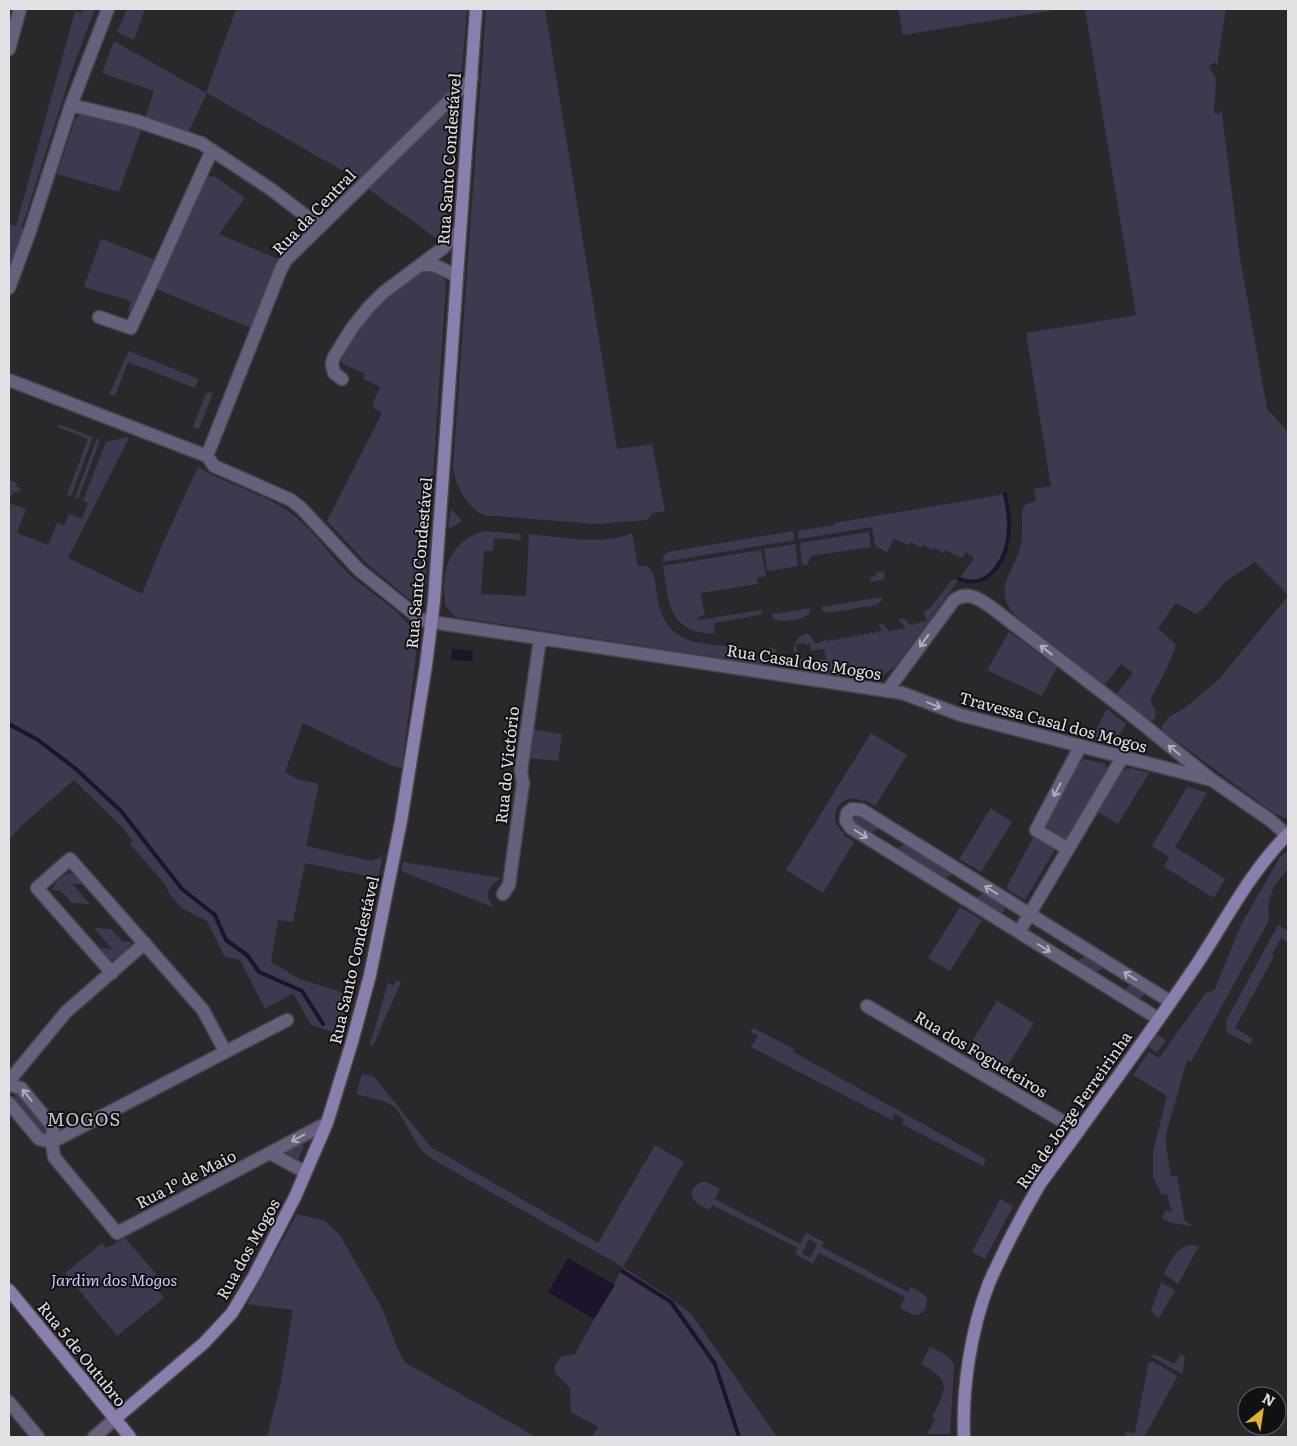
<svg xmlns="http://www.w3.org/2000/svg" width="1297" height="1446" font-family="Literata,serif">
	<style>
		.green { fill: #3f3950; fill-rule: evenodd }
		.water { fill: #1b142a }
		.lines { fill: none; stroke-linecap: round; stroke-linejoin: round }
		.stream { stroke: #1b142a; stroke-width: 4 }
		.street-casing { stroke: #474649; stroke-width: 15 }
		.secondary-casing { stroke: #474649; stroke-width: 15 }
		.street { stroke: #67607c; stroke-width: 12 }
		.secondary { stroke: #8a7eac; stroke-width: 12 }
		.oneway { stroke: #b1aeba }
		.labels { text-anchor: middle; stroke-width: 4; stroke-linejoin: round; paint-order: stroke }
		.street-label { font-size: 16px; fill: #e2e2e4; stroke: #111113 }
		.park-label { font-size: 16px; font-style: italic; fill: #cfc2f5; stroke: #111113 }
		.neighbourhood-label { font-size: 18px; letter-spacing: 1px; fill: #c5c4c9; stroke: #111113 }
	</style>
	<rect width="100%" height="100%" fill="#29282b"/>
	<path class="green" d="M83,9H95L73,67L22,227L24,229L9,269V224L16,226L75,11L81,13Z
		M127,9H145L134,40L117,32Z
		M236,9H467L461,79L459,84L359,180L207,93L188,133L145,118L154,91L102,73L114,41L206,93Z
		M486,9H545L617,449L652,444L665,511L653,513L647,520L596,524L497,516C473,521 455,487 453,467Z
		M898,9H1061L903,35Z
		M1085,9H1226L1217,66L1215,62L1209,66L1216,79L1214,113L1220,114L1221,107L1240,258L1267,409L1288,432V595L1254,561C1246,570 1234,574 1225,582C1215,592 1209,606 1196,614L1176,603L1158,628L1175,644V648L1166,670L1151,698C1150,709 1162,710 1152,722L1116,695L1133,673L1121,664L1104,686L1016,616C990,588 1015,573 1021,544C1023,532 1021,520 1023,508L1026,504L1036,501L1034,489L1051,486L1026,333L1136,315Z
		M446,110H451L457,113L459,120L450,221L448,229L440,241L367,188Z
		M84,114L142,128L119,192L57,174L75,120L78,116Z
		M209,176L215,177L245,198L219,234L278,259L251,328L156,289L205,179Z
		M101,239L156,260L132,312L128,311L131,301L84,287Z
		M425,272H435L443,275L446,285L424,605L420,608L366,563L327,521L382,413L373,408L374,404L373,403L380,387L363,379L365,374L343,364L340,358C348,345 356,330 366,318C377,304 408,277 425,272Z
		M129,351L199,379L195,388L128,362L115,396L109,394Z
		M210,392L213,393L199,429L193,427L206,393Z
		M59,424L93,437L71,496L67,495L88,439L58,427Z
		M127,437L129,438L68,558L142,594L162,545L198,467C229,486 268,494 296,517C319,536 334,563 357,581C379,599 403,612 418,638L402,768L390,765L303,723L285,772L297,779L319,784L306,846L371,861L380,858L383,853L377,884L372,877L305,863L293,922L278,920L271,962L300,979L350,995L339,1034L311,1025L293,993L265,1009L240,960L224,956L207,921L183,909L170,895L164,883L130,844L133,841L121,826L74,780L20,827L9,840V503L26,509L17,533L48,545L57,523L64,526L69,514L82,519L88,503L83,501L106,442Z
		M97,438L100,440L78,499L75,498Z
		M9,480L17,483L16,486L21,488L19,493L15,491L11,497H9Z
		M1005,494C1007,504 1009,514 1009,524C1010,554 994,590 959,579L898,663C879,685 855,679 829,675C821,674 810,674 803,669C790,660 790,637 808,633L816,644L826,640L828,642L831,639L833,641L837,638L839,640L843,637L845,639L848,636L850,638L854,635L856,637L860,634L862,636L865,633L867,635L871,632L873,634L877,631L879,633L882,630L878,624H883L890,632L894,629L896,631L900,628L902,630L905,627L898,619H904L912,626L916,622L917,624L922,621L923,622L927,619L923,613L931,607L951,581L959,579L974,558L966,552L962,558L945,550L943,553L934,548L932,550L923,545L921,548L911,542L909,545L894,539L887,552L875,546L872,527L799,539L798,531L834,525V523ZM805,643V645L810,644L811,651L824,649L826,659L807,662L806,658L800,659L799,655H797L796,644Z
		M451,509L462,521L450,528L448,527Z
		M484,531L521,534V540L494,538L493,551H484L481,594L526,596L529,534C562,537 601,546 632,533L638,566H647L652,571C657,583 656,597 660,609C671,646 707,645 739,646L738,656L768,658L769,647L773,648L777,652L771,653L769,664L767,665L456,617L447,608L445,603C441,571 449,541 484,531Z
		M793,531L794,540L662,562L664,555L668,552Z
		M869,532L871,547L811,556L807,565H802L800,543Z
		M795,544L798,566L767,571L764,549Z
		M761,550L766,576L757,578L758,584L700,593L705,615L698,617L699,620L761,610L762,613L764,614L715,623L714,634C668,632 669,603 663,566Z
		M884,571L885,579L871,582L870,577L876,576V572Z
		M1288,596V819L1275,814L1162,730V725L1170,716L1185,708L1219,679Z
		M882,597L881,602L876,605L827,613L823,611L821,607Z
		M810,608L809,614C802,620 781,623 773,619L771,612H772L773,614Z
		M1009,632L1057,667L1042,696L987,670Z
		M1107,709L1126,724L1114,745L1091,739Z
		M532,729L562,734L558,761L528,758Z
		M871,733L907,755L875,806L865,800L863,801C841,790 824,817 844,833L843,835L854,842L823,893L786,870Z
		M1084,759L1106,764L1105,766L1108,768L1069,837L1065,839L1047,828L1046,825L1079,761L1082,762Z
		M1130,768L1149,773L1118,824L1098,812L1123,771Z
		M1187,787L1207,793L1175,847L1225,879L1214,898L1164,867L1169,857L1152,846Z
		M991,808L1012,822L981,872L959,859Z
		M856,815H859L881,827L869,834L856,826L853,820Z
		M1034,836L1055,849L1025,900L1006,888Z
		M907,843L955,873L943,879L895,850Z
		M1288,850V868L1273,888L1268,904L1269,920L1191,1062L1187,1060L1166,1134V1146L1171,1176H1177L1185,1221L1193,1226L1172,1223L1162,1218L1166,1210L1172,1213L1167,1194L1162,1195L1153,1177V1151L1167,1096L1133,1075L1149,1052L1159,1058L1205,994L1215,989L1241,925L1280,857Z
		M403,862L501,878C488,887 482,895 495,908L401,871Z
		M70,873L77,875L85,884H72L90,904L72,903L61,891L52,890C55,883 62,875 70,873Z
		M985,892L1007,905L1001,915L974,899Z
		M960,907L982,920L950,971L928,958Z
		M1278,925L1288,931V942L1281,938L1272,954L1274,956L1235,1028L1253,1039L1250,1045L1227,1032L1226,1021Z
		M94,928L111,929L122,941L132,942L131,944L117,959L111,960L108,958L99,948L112,949Z
		M1087,955L1104,968L1094,973L1077,961Z
		M396,980L401,982L373,1046L370,1045L388,983L394,985Z
		M1133,983L1146,991L1139,1001L1123,991Z
		M997,1001L1034,1023L1001,1076L964,1054Z
		M753,1028L794,1049L793,1052L986,1159L983,1166L902,1124L904,1119L895,1114L892,1120L751,1047L758,1036L751,1032Z
		M1157,1034L1166,1040L1157,1053L1148,1046Z
		M362,1074L374,1077L431,1147L598,1243L655,1145L684,1162L623,1267L668,1296L692,1315L777,1437H592L598,1427L571,1412L570,1388L555,1373V1365L561,1357L575,1354L623,1267L434,1160L421,1150L396,1108L386,1102L356,1094Z
		M16,1094L22,1095L49,1133L43,1136L13,1099Z
		M302,1144L304,1146L298,1160L285,1153Z
		M702,1182H707L720,1189L715,1199L800,1244L806,1233L824,1242L822,1247L908,1292L911,1287L923,1294L927,1299L926,1309L919,1315H913L900,1308L905,1297L819,1253L813,1264L795,1254L798,1248L712,1205L709,1210C705,1208 698,1205 695,1201C688,1193 694,1185 702,1182ZM809,1239L817,1244L810,1258L802,1253Z
		M1000,1199L1013,1206L985,1259L972,1252Z
		M297,1214L325,1221L339,1234L382,1308L398,1350L406,1363L536,1437H267L281,1382L293,1310L247,1304Z
		M125,1238L156,1274L148,1279L164,1298L117,1336L65,1273L102,1243L106,1248Z
		M1190,1245L1199,1246L1178,1284L1164,1274C1171,1261 1175,1248 1190,1245Z
		M1161,1283L1175,1290L1159,1318L1151,1311Z
		M930,1347C940,1352 950,1355 954,1365L950,1434H927L935,1419L932,1417C946,1389 953,1381 921,1364Z
		M1181,1354L1185,1357L1182,1374L1149,1355H1156L1174,1364Z
		M1152,1361L1176,1375L1177,1377L1144,1437H1125V1432L1135,1433L1148,1366L1147,1365Z"/>
	<path class="water" d="M452,649L468,650L473,652V661L455,660L451,659Z
		M568,1258L615,1285L594,1319L548,1292Z"/>
	<g class="lines">
		<path class="stream" d="M959,579C991,591 1008,556 1009,529C1010,517 1007,505 1005,494
			M9,724L38,740L76,769L121,811L182,889L215,915L226,940L247,955L259,972L302,991L323,1024
			M622,1271L671,1302L715,1364L739,1437"/>
		<defs>
			<path id="street" d="M9,49L20,9
				M71,105L137,121L201,143L272,190L319,226
				M421,265H434L457,276
				M9,288L30,231L71,105L108,9
				M99,317L131,328L212,150
				M342,379L334,373L332,363L334,357L352,328L368,308L384,292L443,248L460,230
				M9,380L207,456L214,466L291,500L301,508L359,570L419,618L425,621L902,693L961,715L1212,780
				M207,456L281,269L286,260L472,78
				M887,691L954,600C968,591 978,598 991,607L1124,709L1212,780L1270,820L1287,835
				M1068,849L1036,830L1080,747
				M503,894L509,885L523,783L521,771L540,639
				M1019,932L1122,758
				M112,973L37,888L70,859L203,1010L225,1051
				M867,1006L1079,1131
				M1159,1019L851,828L846,821L847,813L852,809L862,810L1171,1002
				M9,1081L66,1012L145,943
				M9,1085L21,1088L53,1127L52,1142L54,1157L117,1233L327,1123
				M9,1103L39,1139L52,1142
				M52,1142L287,1020
				M270,1153L305,1172
				M9,1402L38,1437
				M94,1437L115,1419"/>
			<path id="secondary" d="M9,1290L130,1437
				M115,1419L204,1343L232,1313L254,1276L295,1197L327,1123L352,1042L370,975L401,821L426,665L434,601L476,9
				M964,1437C962,1388 971,1329 989,1283C1004,1249 1021,1216 1040,1184C1093,1111 1146,1039 1197,964C1226,920 1250,872 1288,834"/>
		</defs>
		<use href="#street" class="street-casing"/>
		<use href="#secondary" class="secondary-casing"/>
		<use href="#street" class="street"/>
		<use href="#secondary" class="secondary"/>
	</g>
	<defs><path id="oneway-shaft" d="M-6 0H5M1.5-3L5.5 0L1.5 3" fill="none" stroke-width="1.6" stroke-linecap="round" stroke-linejoin="round" transform="scale(1.25)"/></defs>
	<g class="oneway">
		<use href="#oneway-shaft" transform="translate(924 641) rotate(126)"/>
		<use href="#oneway-shaft" transform="translate(1046 650) rotate(-142)"/>
		<use href="#oneway-shaft" transform="translate(934 705) rotate(22)"/>
		<use href="#oneway-shaft" transform="translate(1174 750) rotate(-141)"/>
		<use href="#oneway-shaft" transform="translate(1057 790) rotate(118)"/>
		<use href="#oneway-shaft" transform="translate(861 834) rotate(32)"/>
		<use href="#oneway-shaft" transform="translate(991 890) rotate(-148)"/>
		<use href="#oneway-shaft" transform="translate(1044 948) rotate(32)"/>
		<use href="#oneway-shaft" transform="translate(1130 976) rotate(-148)"/>
		<use href="#oneway-shaft" transform="translate(27 1095) rotate(-129)"/>
		<use href="#oneway-shaft" transform="translate(298 1138) rotate(152)"/>
	</g>
	<g class="labels">
		<g class="street-label">
			<text transform="translate(449 159) rotate(-86)" y="6">Rua Santo Condestável</text>
			<text transform="translate(314 212) rotate(-46)" y="6">Rua da Central</text>
			<text transform="translate(419 563) rotate(-85)" y="6">Rua Santo Condestável</text>
			<text transform="translate(804 662) rotate(9)" y="6">Rua Casal dos Mogos</text>
			<text transform="translate(1053 722) rotate(15)" y="6">Travessa Casal dos Mogos</text>
			<text transform="translate(507 765) rotate(-84)" y="6">Rua do Victório</text>
			<text transform="translate(354 960) rotate(-77)" y="6">Rua Santo Condestável</text>
			<text transform="translate(981 1054) rotate(31)" y="6">Rua dos Fogueteiros</text>
			<text transform="translate(1074 1110) rotate(-55)" y="6">Rua de Jorge Ferreirinha</text>
			<text transform="translate(186 1179) rotate(-27)" y="6">Rua 1º de Maio</text>
			<text transform="translate(248 1249) rotate(-61)" y="6">Rua dos Mogos</text>
			<text transform="translate(82 1354) rotate(51)" y="6">Rua 5 de Outubro</text>
		</g>
		<g class="park-label">
			<text x="114" y="1286">Jardim dos Mogos</text>
		</g>
		<g class="neighbourhood-label">
			<text x="84" y="1126">MOGOS</text>
		</g>
	</g>
	<rect width="1297" height="1446" fill="none" stroke="#e2e2e4" stroke-width="20"/>
	<g transform="translate(1262 1411) rotate(30)"><circle r="24" fill="#111113" stroke="#656567"/>
	<path d="M0-4L9 19L0 12L-9 19Z" fill="#e0b034"/>
	<text y="-8" font-size="14" font-weight="bold" text-anchor="middle" fill="#e2e2e4">N</text>
	</g>
</svg>
